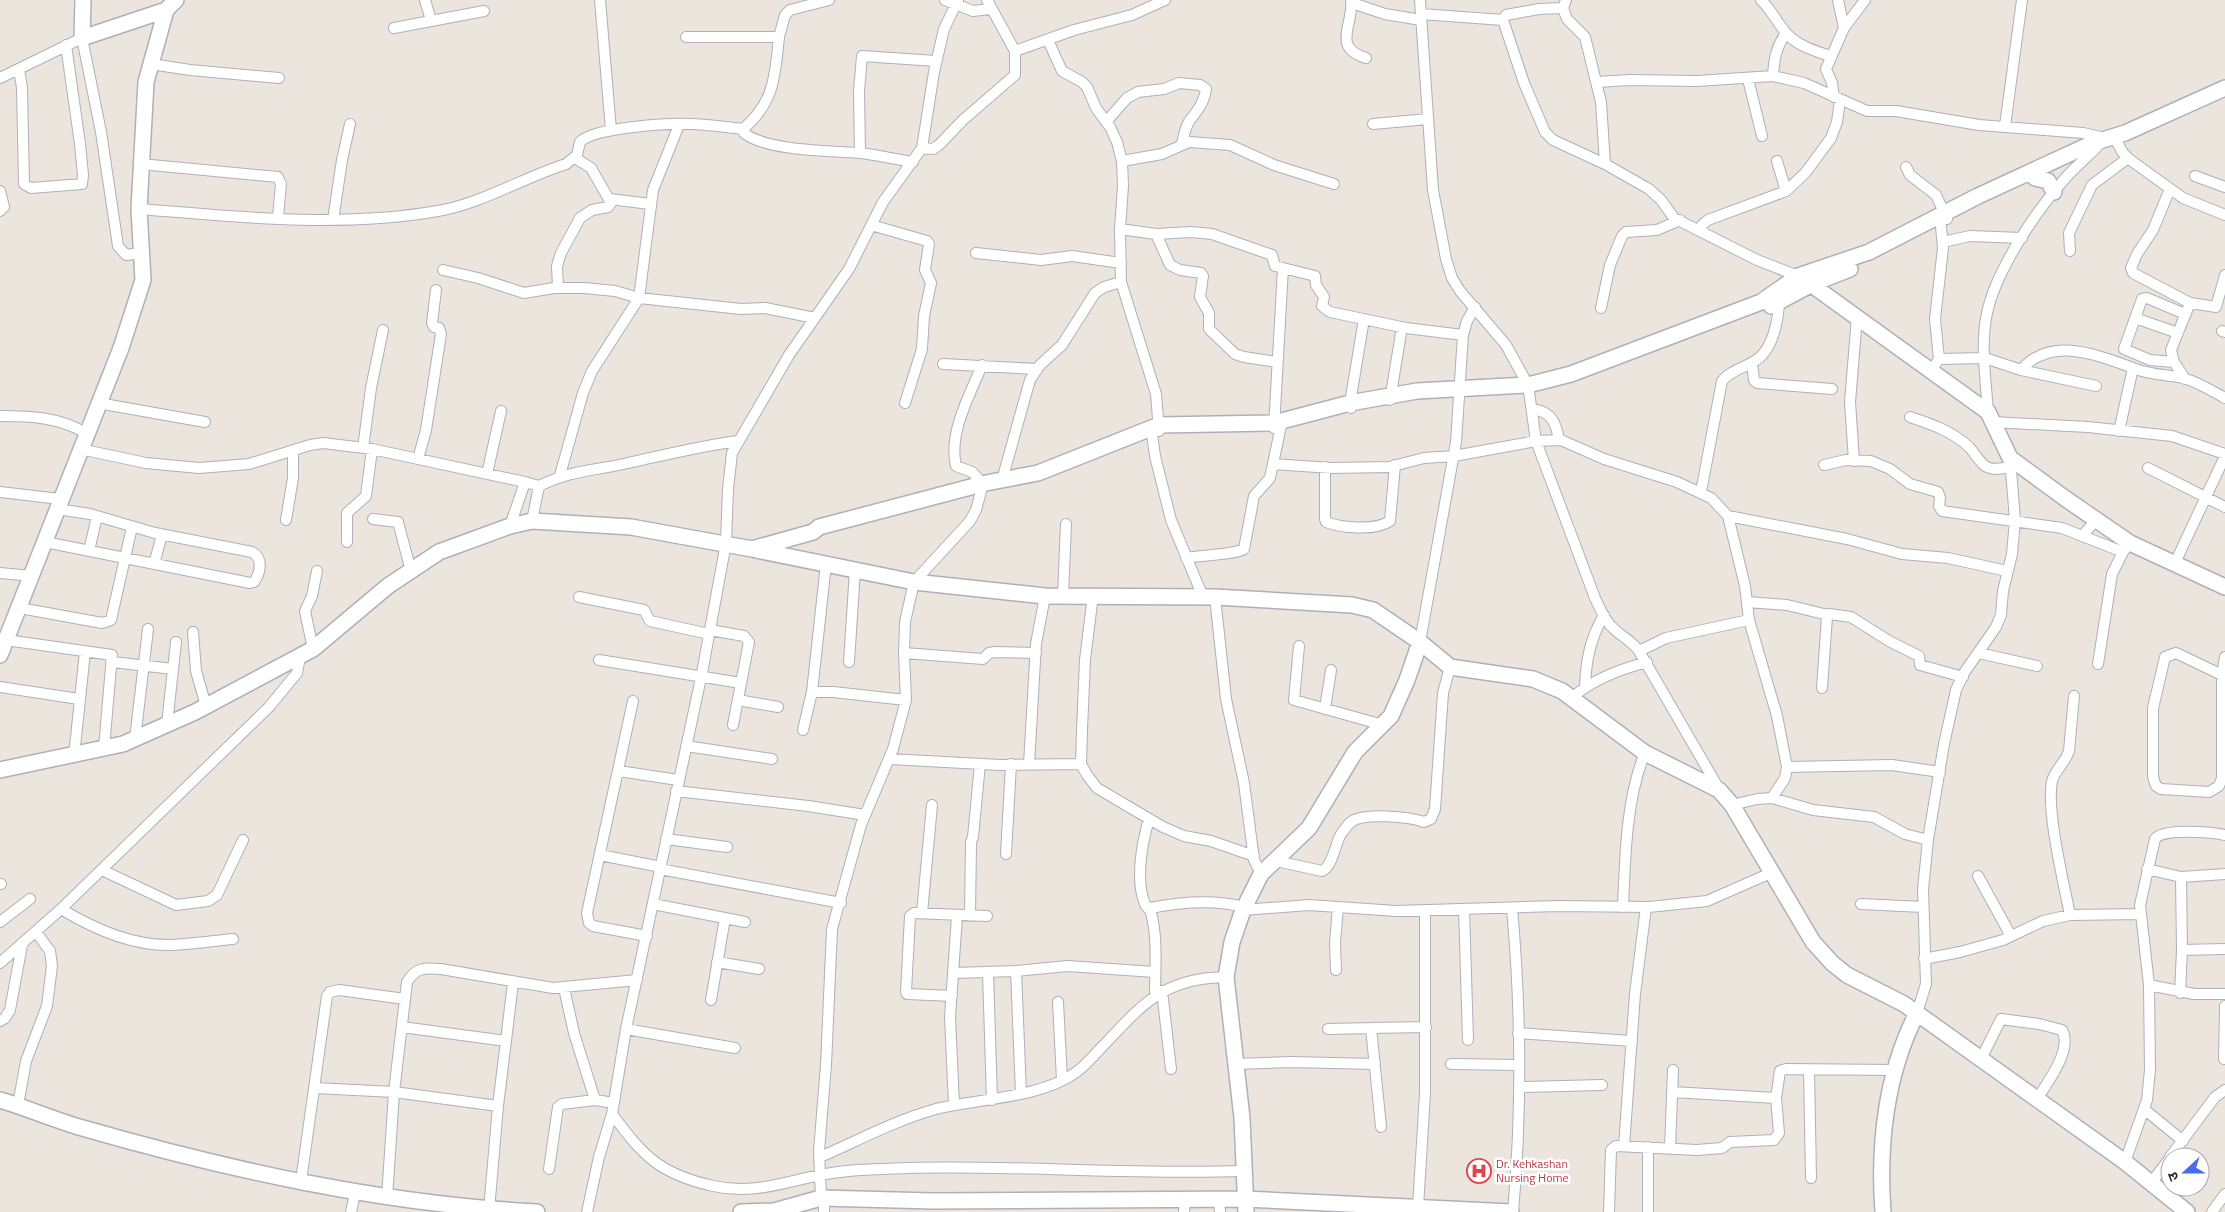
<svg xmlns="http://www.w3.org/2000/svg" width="2225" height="1212" font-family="'Titillium Web','Noto Sans Devanagari',sans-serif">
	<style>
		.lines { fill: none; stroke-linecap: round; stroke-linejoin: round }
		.street-casing { stroke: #aeb0ba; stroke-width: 12 }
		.secondary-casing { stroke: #aeb0ba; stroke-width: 18 }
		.street { stroke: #fff; stroke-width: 10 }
		.secondary { stroke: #fff; stroke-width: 15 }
		.labels { text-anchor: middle; stroke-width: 5; stroke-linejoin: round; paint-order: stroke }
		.health-label { font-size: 12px; fill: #be3a42; stroke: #fff; text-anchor: start }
	</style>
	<rect width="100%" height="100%" fill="#ebe5dd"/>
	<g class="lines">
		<defs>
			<path id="street" d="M425,0L431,20
				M600,0L611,130
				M945,0L973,11L990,9
				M958,0L944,29L934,72L922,148L883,202L849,269L789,355L732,453L728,489L726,543L702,673L626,1029L612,1114C644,1157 660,1174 713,1186C753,1195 783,1182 821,1175C848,1169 880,1169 908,1168C1020,1165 1132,1175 1244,1171
				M987,0L1015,51
				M1351,0C1354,25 1331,47 1366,58
				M1420,0L1433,190L1446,259L1452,278L1460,291L1506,345L1528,385L1536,441L1595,598C1600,608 1604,620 1613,628C1622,637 1631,640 1639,651L1719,789
				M1761,0C1773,11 1778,26 1790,37C1801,47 1816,51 1830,56
				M1352,3L1385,14L1421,20
				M1563,8L1567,19L1585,37L1601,102L1605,164
				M1421,14L1503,20L1524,83L1545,132L1553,140L1605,164L1649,189L1661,200L1674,218L1757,260L1798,276
				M1503,20L1506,15L1539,9L1563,8L1566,0
				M394,28L484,11
				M1844,28L1865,0
				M686,37H779L785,15L790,10L829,0
				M151,64L190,70L279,78
				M19,69L22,88L24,184L31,188L82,184L83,175L80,144L66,45
				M1773,76C1774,59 1776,47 1786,33
				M0,78L82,38L101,132L118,246L126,255L141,253
				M1748,79L1762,136
				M1596,82L1630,80L1697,81L1773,76L1804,83L1867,111H1896L1979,125L2083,133L2105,138C2092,154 2075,166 2062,182C2034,214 1996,271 1987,313C1980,345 1986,381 1988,412
				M1834,97L1832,83L1826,69L1844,28L1838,0
				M1106,122L1127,98L1138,92L1164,89L1179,83L1200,85L1206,89C1204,103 1198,110 1190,120C1185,127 1184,136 1182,143
				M1373,124L1428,119
				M2005,126L2022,0
				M743,129L744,133C766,151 831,151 860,153C877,155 895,159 913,162
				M2113,135L2123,153L2129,159L2183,198L2225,215
				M922,148L933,149L939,145L963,120L1015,75V51L1074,30L1132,15L1165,0
				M860,153L859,91L862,56L936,61
				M1122,161L1162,154L1189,142L1230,145L1274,165L1334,184
				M1777,161L1786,191
				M141,164L278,177L281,184L278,217
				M1906,167L1910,175L1936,195L1947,219
				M2195,176L2225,187
				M2170,189L2153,230L2137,254L2131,268L2133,273L2190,303L2171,350L2174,362L2185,379
				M0,191L4,207L0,211
				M610,199L650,204
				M139,209C237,217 340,228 438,211C480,204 525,177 566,164L577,155L580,142C594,127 671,123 693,124C710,125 727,127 743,129C775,102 775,75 779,37
				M333,220L342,160L350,124
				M871,225L927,241L929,244L925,270L931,283L924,316L922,349L905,403
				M1120,229L1156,234L1191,232L1212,234L1272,255L1275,266L1283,268
				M1700,231L1702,225L1708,220L1786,191L1806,172L1831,138L1837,122L1840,100
				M1156,234L1170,265L1180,270L1201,273L1203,276L1200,297L1209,313V329L1235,354L1244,357L1277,362
				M1943,242L1970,236L2022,238
				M2070,251L2069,233L2092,185L2128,158
				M976,253L1041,260L1072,256L1121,263
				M443,270L478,278L524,293L554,288H584L615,291L639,298L741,309L765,308L815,318
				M1121,282L1156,394L1159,431
				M558,288L557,266L561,253L580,218L592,210L608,207L611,203L591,168L575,158
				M2190,303L2216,307L2225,275
				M1601,308L1610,265L1622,236L1626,232L1657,230L1680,220
				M2135,318L2178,333
				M2222,331L2225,332
				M1939,359L1935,319L1943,248L1940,216
				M2174,362L2150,360L2124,349L2142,299L2147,298L2185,314
				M1752,363L1754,380L1757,383L1832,389
				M943,364L1037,369
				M2021,370L2096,386
				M1931,371L1939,359L1985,358L2021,370C2053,333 2103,358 2142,371C2155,375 2169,375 2183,378C2198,382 2212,391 2225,398
				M1390,400L1402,327
				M98,403L205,422
				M1351,408L1350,403L1364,319
				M1533,409C1552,412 1556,423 1559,440
				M0,416C31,416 58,417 86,433
				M1910,417C1931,424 1952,431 1969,447C1975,453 1980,464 1987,467C1994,471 2003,468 2010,467
				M1993,422L2088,427L2172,436L2225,454
				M1151,427L1155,456L1171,520L1203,597
				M1274,428L1283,268L1315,276L1316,285L1324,297L1322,306L1330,312L1406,328L1463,335
				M2119,431L2133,368
				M363,448L371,388L383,330
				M80,449L146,463L199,468L249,464L310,445L323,443L372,449L525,482L510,526
				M418,459L426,430L441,334L439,328L434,327L432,323L436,290
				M1854,461L1850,402L1857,317
				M1273,464L1331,468L1389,467L1424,458L1454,456L1536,441L1561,440L1604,459L1677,482L1711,498L1728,516L1745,586L1749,620L1777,716L1787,767L1785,778L1772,798
				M1824,465L1846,460L1871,461L1890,469L1910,484L1938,492L1940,498L1939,506L1942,511L2062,528L2123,552L2130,543
				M1325,467V519L1326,522C1341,528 1376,531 1390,521L1395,465
				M2148,468L2225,507
				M487,474L501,411
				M560,475L583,393L592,371L639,298L653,190L679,125
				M1002,480L1030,380L1040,365L1062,345L1095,293L1104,287L1121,282L1120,229L1123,186L1122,161L1117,142L1110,127L1096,108L1087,87L1082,82L1062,71L1048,40
				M525,482L539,486C571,470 594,471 628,463C665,455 700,446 738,441
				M0,492L60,499
				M1701,492L1722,381C1730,371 1743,368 1753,362C1773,352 1779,319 1779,298
				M1728,516L1847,539L1902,554L1948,558L2007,571
				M373,519L398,522L411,571
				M286,520L293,478V450
				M532,521L539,486
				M2083,535L2096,520
				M45,542L250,583L254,582C261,572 263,558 252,552L155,533L90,514L57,509
				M347,542V513L366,496L372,449
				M89,551L97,516
				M1186,558C1200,555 1234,555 1244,549L1254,496L1270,478L1282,421
				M2175,563L2225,456
				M154,564L162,535
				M0,573L32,576
				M1093,595L1085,660L1082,730L1081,764L1087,775L1097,788L1163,827L1184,836L1211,841L1254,856
				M1063,596L1066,524
				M579,597L644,610L650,621L709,634
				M1215,597L1226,699L1244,783L1254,860L1261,874
				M1747,602L1787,605L1828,615
				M20,608L102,623L111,620L132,527
				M710,630L744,636L749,642L733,725
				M193,632L196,671L206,706
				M6,640L112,655L104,748
				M1420,642L1456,442L1463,335L1467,321L1475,307
				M1299,646L1294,700L1383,725
				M313,649L305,611L312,596L317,571
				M1639,651L1666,638L1749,620
				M904,653L983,659L989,653L995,652L1036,653
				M1979,653L2037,666
				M599,660L741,683
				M113,662L173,669
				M849,662L855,570
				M2098,664L2112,574L2123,552
				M2222,675L2176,653L2165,657L2153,708V777L2156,786L2161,789L2209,792L2219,786L2222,778V675L2225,657
				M0,687L79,699
				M1585,687C1586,660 1590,639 1604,615
				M1822,688L1827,617L1829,614L1851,617L1889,641L1919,656L1920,665L1963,677
				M812,692L826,564
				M1573,697C1593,679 1621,669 1647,662
				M738,700L778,707
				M633,701L587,913L589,923L593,926L647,936
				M1325,709L1331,670
				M167,724L176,642
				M803,730L812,692H833L906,700
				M135,739L148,629
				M686,746L772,759
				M74,756L85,652
				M890,759L1000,765L1081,764
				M1029,764L1036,644L1045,596
				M1787,767L1892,765L1940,772
				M619,771L678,780
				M676,791L808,806L865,815
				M1732,805L1757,799L1772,798L1813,810L1874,817L1905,834L1928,840
				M1149,819C1142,843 1135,880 1145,904C1146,908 1150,908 1151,913C1158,939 1155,968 1155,995
				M666,839L727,847
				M1006,854L1011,764
				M600,855L661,867
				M1276,861L1322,871C1333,866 1335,844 1341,834C1344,830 1348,824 1351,822C1363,812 1410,817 1424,822L1431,819L1435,809L1443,693L1450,667
				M660,869L841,903
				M2147,869L2181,877L2225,874
				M102,870L176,905L208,901L217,895L243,840
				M1978,876L2011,936
				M2181,877L2182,950L2225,949
				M0,884H1
				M653,904L745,922
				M1861,904L1923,907
				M1623,907C1625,859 1626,798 1645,753
				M1150,908C1180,902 1214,899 1244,907
				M1512,908C1521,1009 1522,1111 1513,1212
				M61,909C94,929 132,946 171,945C192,944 213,941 233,939
				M1464,909L1468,1040
				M1243,910L1309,905L1396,911L1558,906L1649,907L1707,901L1773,872
				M922,913L932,805
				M2070,915C2064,884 2046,811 2052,781C2055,770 2065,763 2069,751L2074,696
				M970,916L971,842L973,837L980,764
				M0,922L30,899
				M1924,959L1960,952L2003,940L2043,921L2070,915L2141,914
				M717,962L759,969
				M0,963L61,909L269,707L297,673L300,657
				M1336,970L1335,943L1338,907
				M1016,971L1021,1093
				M954,973L1016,971L1067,966L1155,972
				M988,973L992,1100
				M2149,985L2194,994H2225
				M564,988L574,1033L595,1100L614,1103
				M1162,991L1171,1069
				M2180,993L2182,950
				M952,996L907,994L906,992L910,916L914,913L987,916
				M711,1000L725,918
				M1058,1002L1062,1080
				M1917,1013L1926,984L1923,889L1928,840L1944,744L1956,690L1964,673L1996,627L2001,615L2003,591L2012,554L2015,520L2010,458
				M0,1021L5,1018L10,1010L22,945
				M402,1027L506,1041
				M626,1029L735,1048
				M1328,1029L1371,1028
				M1518,1033L1632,1041
				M1981,1059L2001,1019L2039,1024L2062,1030C2073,1050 2047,1083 2037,1099
				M2224,1059L2225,1006
				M1235,1064L1291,1062L1375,1064
				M1451,1064L1519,1065
				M1809,1070L1811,1178
				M1519,1087L1602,1085
				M315,1088L394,1092L498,1106L513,983
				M1672,1092L1776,1098
				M18,1105L26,1061L47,1006L52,966L50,951L36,932
				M954,1105L950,1017L957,916
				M2144,1109L2183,1141
				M1381,1127L1371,1028L1426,1027
				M1624,1146L1635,994L1646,907
				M1670,1148L1673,1070
				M820,1157C857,1141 896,1120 936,1109C976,1099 1037,1098 1072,1075C1084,1068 1092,1057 1102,1047C1143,1004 1163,978 1226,977
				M2170,1157L2215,1097L2225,1090
				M2125,1162L2147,1100L2150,1070L2149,985L2140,905L2155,839C2162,828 2211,832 2225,835
				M549,1169L558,1107L562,1104L595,1100
				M301,1181L327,996L330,992L339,990L405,999
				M2151,1183L2170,1158
				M387,1198L394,1092L407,982C416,967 425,968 441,969L553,988L637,980
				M821,1198L819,1151L826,1065L832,929L861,825L893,749L906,700L904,653L905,622L914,582L970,521L976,510L983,484L972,472L956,466C948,433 970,395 982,365
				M824,1198V1212
				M1219,1199L1220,1212
				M1418,1207L1425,1094V911
				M489,1210L498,1106
				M351,1212L355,1193
				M587,1212L599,1157L612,1114
				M1184,1212L1185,1199
				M1609,1212L1611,1150L1616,1146L1697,1150L1722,1148L1730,1142L1774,1140L1779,1133L1776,1098L1780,1071L1786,1069L1894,1070
				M1648,1212V1147
				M2212,1212L2225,1194"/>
			<path id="secondary" d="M83,0L82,38L166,10
				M2035,178L2048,181L2054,192
				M1805,280L1988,412L2010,458L2066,499L2130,543L2225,587
				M1771,306L1812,284L1850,269
				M756,550L914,582L1045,596L1215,597L1352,605L1373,610L1420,642L1450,667L1533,679L1562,691L1645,753L1719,790L1732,805L1813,942L1832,963L1847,975L1904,1004L2125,1162L2187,1212
				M0,655L121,348L143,280L139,209L146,82L166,10L176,0
				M0,770L123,744L195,712L313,649L388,586L439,552L510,526L532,521L631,527L752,549L813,532L819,527L986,483L1038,473L1159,425L1274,423L1350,403L1417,391L1528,385L1571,374L1761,302L1798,276L1869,252L1978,196L2093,143L2125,133L2225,88
				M0,1100C27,1108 52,1119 79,1127C228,1170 382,1204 537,1212
				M741,1212L774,1211L821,1198L933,1201L1245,1199L1511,1212
				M1246,1212L1242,1118L1226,977L1232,942L1243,910L1261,874L1309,828L1355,752L1391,716L1407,680L1420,642
				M1883,1212C1878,1145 1886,1073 1917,1013"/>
		</defs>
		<use href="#street" class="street-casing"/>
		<use href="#secondary" class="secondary-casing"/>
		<use href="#street" class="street"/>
		<use href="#secondary" class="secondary"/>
	</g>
	<defs>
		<symbol id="hospital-ring" viewBox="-11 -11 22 22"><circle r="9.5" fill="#fff" stroke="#e0444e" stroke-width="1.5"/><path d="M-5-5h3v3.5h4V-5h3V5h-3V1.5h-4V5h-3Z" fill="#e0444e"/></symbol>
	</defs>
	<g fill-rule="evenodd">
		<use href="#hospital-ring" x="1465" y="1157" width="28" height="28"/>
	</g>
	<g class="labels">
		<g class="health-label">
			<text x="1496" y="1168">Dr. Kehkashan<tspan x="1496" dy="14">Nursing Home</tspan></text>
		</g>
	</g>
	<g transform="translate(2185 1172) rotate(249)"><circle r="24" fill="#ffffff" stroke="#aaaaaa"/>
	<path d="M0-4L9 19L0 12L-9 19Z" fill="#4b69eb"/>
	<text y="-8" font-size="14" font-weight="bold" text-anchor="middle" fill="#2a2a2a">उ</text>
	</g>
</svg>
